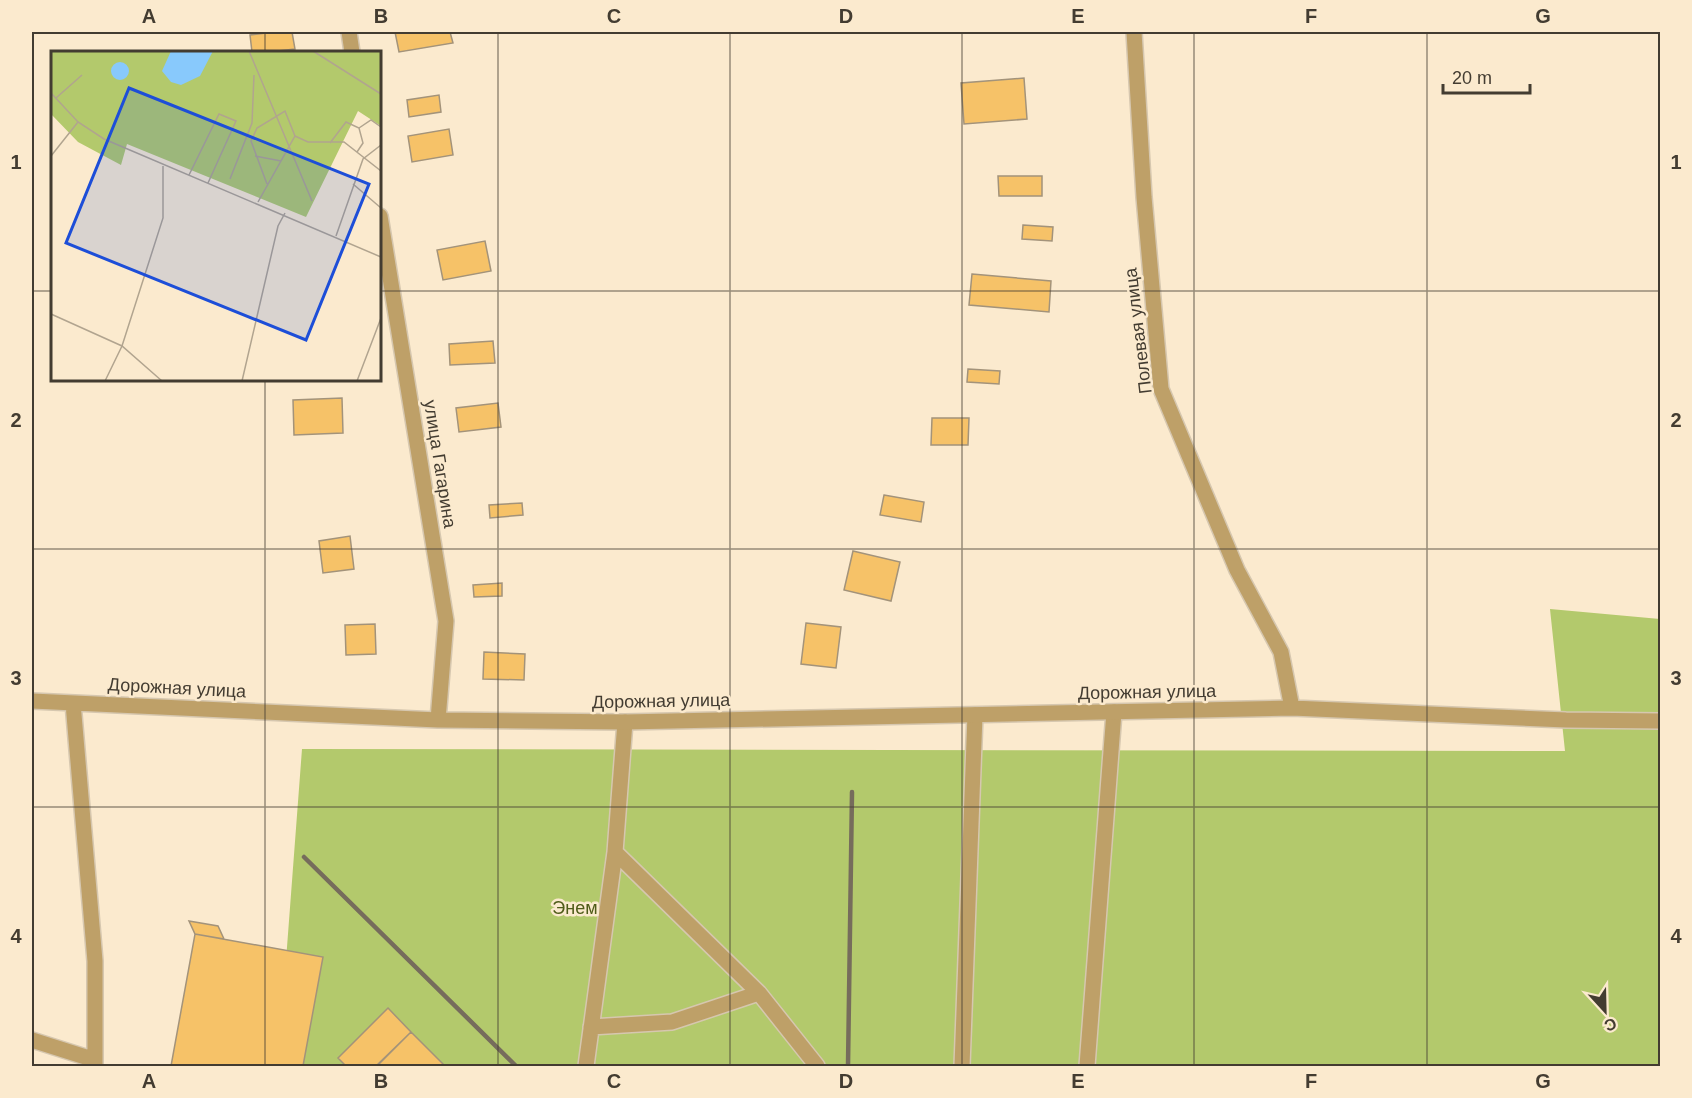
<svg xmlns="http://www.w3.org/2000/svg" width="1692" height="1098" font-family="Helvetica,sans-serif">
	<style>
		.green { fill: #b3c96c }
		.building { fill: #f6c268; stroke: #a3937a; stroke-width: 1.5 }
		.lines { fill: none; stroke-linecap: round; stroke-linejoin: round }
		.service-casing { stroke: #d6c7af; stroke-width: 18 }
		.minor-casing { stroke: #d6c7af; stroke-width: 18 }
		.service { stroke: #bea068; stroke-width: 15 }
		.minor { stroke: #bea068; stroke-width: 15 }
		.rail { stroke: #766c5c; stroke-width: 4.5 }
		.grid { fill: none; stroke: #433c31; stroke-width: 1.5; stroke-opacity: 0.55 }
		.labels { text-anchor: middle; stroke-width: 5; stroke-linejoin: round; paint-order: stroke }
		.street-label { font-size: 18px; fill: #433c31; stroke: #fbeace }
		.park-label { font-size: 18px; fill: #4f5c19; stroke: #fbeace }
		.inset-road { fill: none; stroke: #b1a48f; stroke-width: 1.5 }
		.view { fill: #1d4ed8; fill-opacity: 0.15; stroke: #1d4ed8; stroke-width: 3 }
		.inset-edge { fill: none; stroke: #433c31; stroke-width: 3 }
		.neatline { fill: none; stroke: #433c31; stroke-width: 2 }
		.grid-label { font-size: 20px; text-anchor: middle; font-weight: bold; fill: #433c31 }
	</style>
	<rect width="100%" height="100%" fill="#fbeace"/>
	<path class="green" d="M1550,609L1660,619V1066H278L302,749L1565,751Z"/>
	<path class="building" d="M275,32H292L295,49L269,52H252L250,35Z
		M395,32H450L453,43L399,52Z
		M1024,78L1027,119L964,124L961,83Z
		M439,95L441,112L409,117L407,100Z
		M449,129L453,155L412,162L408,136Z
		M998,176H1042V196H999Z
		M1023,225L1053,227L1052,241L1022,239Z
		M485,241L491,271L443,280L437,250Z
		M972,274L1051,281L1049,312L969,305Z
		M493,341L495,363L450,365L449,344Z
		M968,369L1000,371L999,384L967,382Z
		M342,398L343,433L294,435L293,400Z
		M498,403L501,427L459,432L456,408Z
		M932,418H969L968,445H931Z
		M884,495L924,502L921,522L880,515Z
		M522,503L523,515L490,518L489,505Z
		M350,536L354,569L323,573L319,541Z
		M853,551L900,562L891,601L844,590Z
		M502,583V596L474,597L473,585Z
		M806,623L841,627L836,668L801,664Z
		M375,624L376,654L346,655L345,625Z
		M484,652L525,654L524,680L483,679Z
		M189,921L218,926L224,939L195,934Z
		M195,934L323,957L303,1066H171Z
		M388,1008L411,1032L376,1066H346L338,1058Z
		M411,1032L445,1066H377Z"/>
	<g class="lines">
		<defs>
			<path id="service" d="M615,852L759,993L817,1066
				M591,1027L672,1022L759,993
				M586,1066L615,852L625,722
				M962,1066L975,715
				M1087,1066L1114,712"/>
			<path id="minor" d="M349,32L352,52
				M1134,32L1144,197L1161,389L1237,570L1281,652L1292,708
				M380,216L446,621L438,720
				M32,701L438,720L625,722L1292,708L1566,720L1660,721
				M73,703L95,961V1066
				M32,1040L95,1060"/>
		</defs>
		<use href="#service" class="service-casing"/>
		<use href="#minor" class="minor-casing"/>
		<use href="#service" class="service"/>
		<use href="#minor" class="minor"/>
		<path class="rail" d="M304,857L516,1066
			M848,1066L852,792"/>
	</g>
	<path class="grid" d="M265,32V52M498,32V1066M730,32V1066M962,32V1066M1194,32V1066M1427,32V1066M32,291H52M380,291H1660M265,380V1066M32,549H1660M32,807H1660"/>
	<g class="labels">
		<g class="street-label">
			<text transform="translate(1138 331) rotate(-97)" y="6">Полевая улица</text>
			<text transform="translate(440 464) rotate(81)" y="6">улица Гагарина</text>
			<text transform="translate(177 688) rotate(3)" y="6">Дорожная улица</text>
			<text transform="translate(1147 692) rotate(-1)" y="6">Дорожная улица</text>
			<text transform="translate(661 701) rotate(-1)" y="6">Дорожная улица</text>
		</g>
		<g class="park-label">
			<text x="575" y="914">Энем</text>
		</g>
	</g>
	<g transform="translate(51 51)">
		<rect width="330" height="330" fill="#fbeace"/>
		<path d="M0,0H330V75L307,60L255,166L76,93L70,114L27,91L0,63Z" fill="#b3c96c"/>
		<path d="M120,0H162L149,25L130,34L120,31L111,20ZM60 20a9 9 0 1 1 18 0a9 9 0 1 1-18 0Z" fill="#88c9fc"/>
		<path class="inset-road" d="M198,0L261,150M262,0L330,43M0,42L27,71L53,88L330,206M5,47L31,24M308,77L320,69L330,76M279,92L295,71L308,77L312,92L306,101M0,105L27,71M204,105L230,110M138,124L168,63L185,70L157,132M179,128L201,72L203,24M216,133L200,90L206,77L234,60L244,85M302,133L330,157M207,151L244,85L257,91H293L330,120M285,185L312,108L330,94M0,263L71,295L111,330M54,330L71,295L112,167V115M191,330L227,175L234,162M306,330L330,267"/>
		<path class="view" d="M78,37L318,133L255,289L15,192Z"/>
		<rect width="330" height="330" class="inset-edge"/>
	</g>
	<rect width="1692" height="1098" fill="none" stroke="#fbeace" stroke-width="66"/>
	<g transform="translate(1605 1011) rotate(158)" stroke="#fbeace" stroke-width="4.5" paint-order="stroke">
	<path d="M0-4.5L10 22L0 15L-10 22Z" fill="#433c31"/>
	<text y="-9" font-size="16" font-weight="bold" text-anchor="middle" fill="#433c31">С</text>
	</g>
	<path d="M1443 84v9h87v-9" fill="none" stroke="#433c31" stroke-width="3"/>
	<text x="1452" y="84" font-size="18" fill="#433c31" stroke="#fbeace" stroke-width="4.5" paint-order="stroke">20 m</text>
	<rect x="33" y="33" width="1626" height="1032" class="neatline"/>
	<g class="grid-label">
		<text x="149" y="23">A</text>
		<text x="381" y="23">B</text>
		<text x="614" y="23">C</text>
		<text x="846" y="23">D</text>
		<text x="1078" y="23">E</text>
		<text x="1311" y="23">F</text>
		<text x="1543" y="23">G</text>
		<text x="16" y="169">1</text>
		<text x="1676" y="169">1</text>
		<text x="16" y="427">2</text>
		<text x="1676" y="427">2</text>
		<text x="16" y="685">3</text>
		<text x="1676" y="685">3</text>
		<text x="16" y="943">4</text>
		<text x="1676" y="943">4</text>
		<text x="149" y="1088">A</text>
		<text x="381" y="1088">B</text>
		<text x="614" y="1088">C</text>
		<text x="846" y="1088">D</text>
		<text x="1078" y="1088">E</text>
		<text x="1311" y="1088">F</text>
		<text x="1543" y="1088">G</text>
	</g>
</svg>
